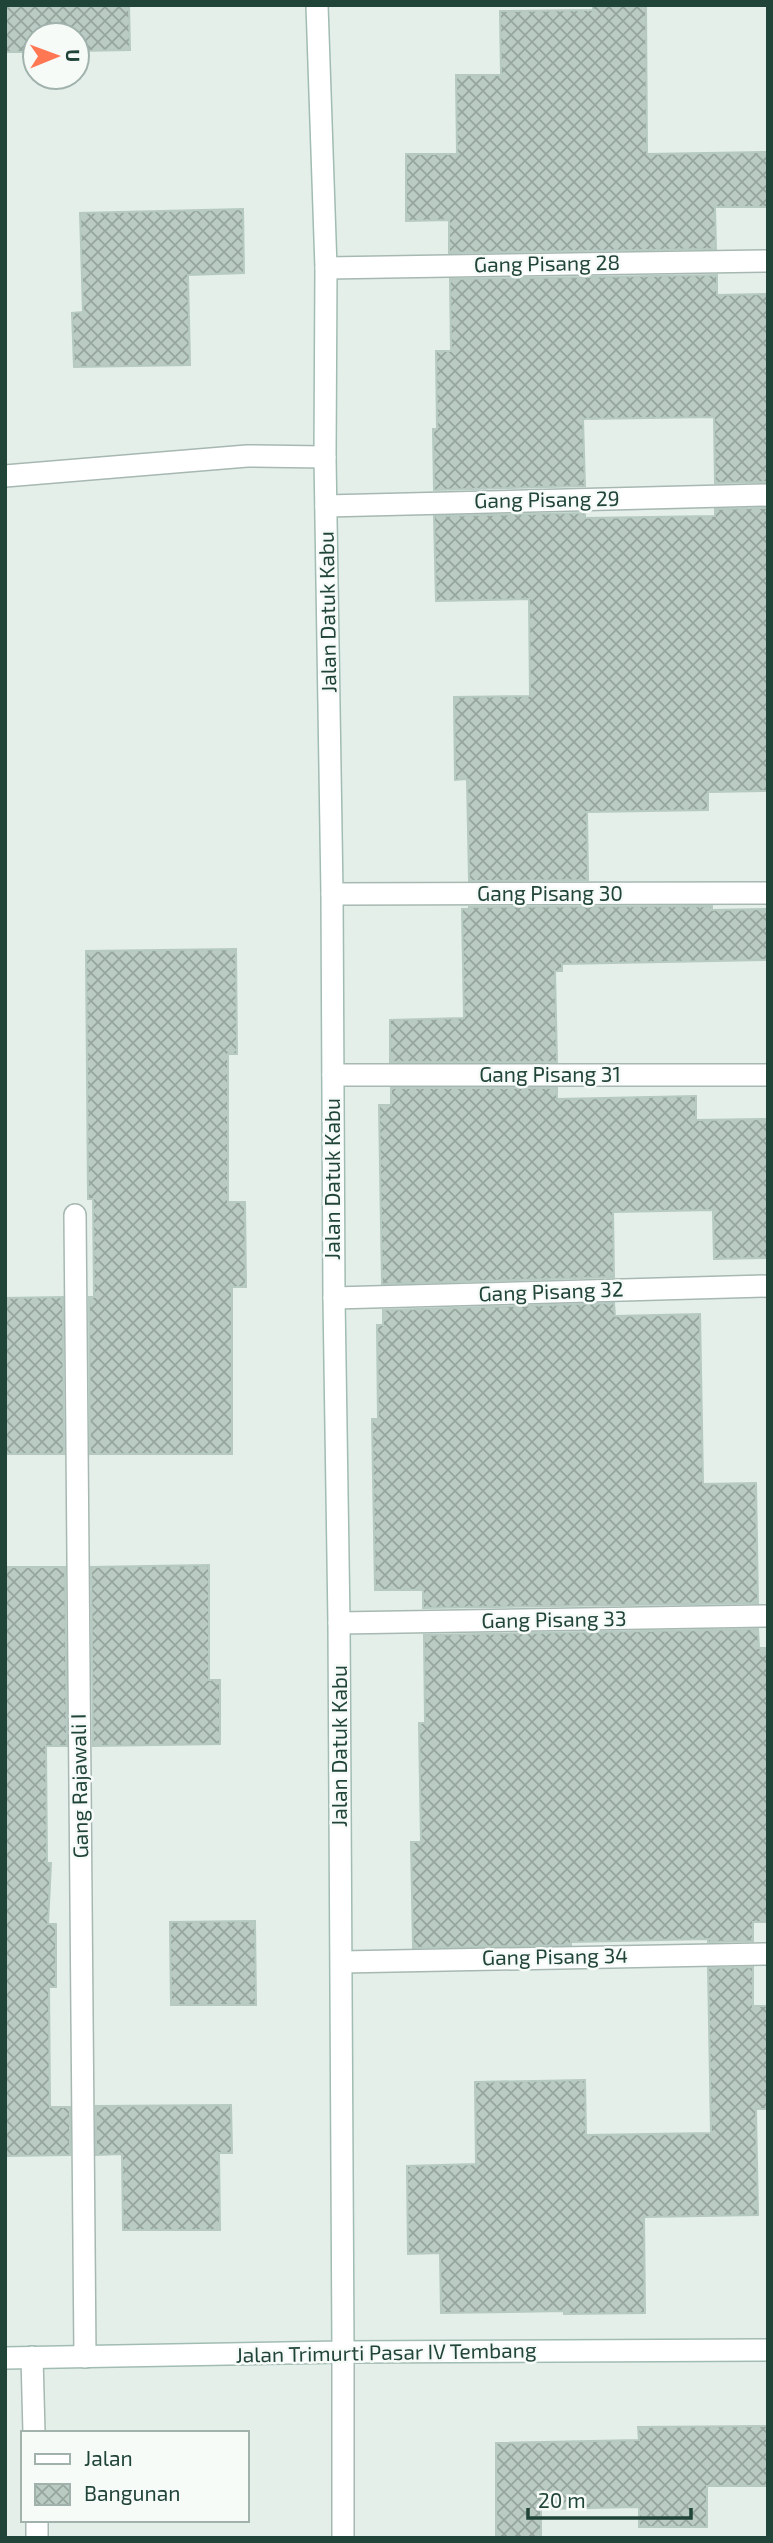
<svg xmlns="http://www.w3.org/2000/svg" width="773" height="2543" font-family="'Exo 2',sans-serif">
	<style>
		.building { fill: url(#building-cross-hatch); stroke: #b6cac1; stroke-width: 2 }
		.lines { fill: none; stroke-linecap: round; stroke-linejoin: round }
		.street-casing { stroke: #a6b8b1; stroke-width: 24 }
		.secondary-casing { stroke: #a1bcb2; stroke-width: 24 }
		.street { stroke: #fff; stroke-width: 21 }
		.secondary { stroke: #fff; stroke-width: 21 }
		.labels { text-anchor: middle; stroke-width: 5; stroke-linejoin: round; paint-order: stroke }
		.street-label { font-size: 21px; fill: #214439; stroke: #f6fbf8 }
	</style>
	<defs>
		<pattern id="building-cross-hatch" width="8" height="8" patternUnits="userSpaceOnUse" patternTransform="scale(1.75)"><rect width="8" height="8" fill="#b9cbc3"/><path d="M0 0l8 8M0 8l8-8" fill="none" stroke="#96a69f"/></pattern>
	</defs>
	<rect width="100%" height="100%" fill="#e4efea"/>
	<path class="building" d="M5,5H129L130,50L77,51V35H35V52H5Z
		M593,5H646L647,154L768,152V207H715L716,249L449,253V220L406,221V154H457L456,75H501L500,11L593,10Z
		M243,209L244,273L188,275L190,365L74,367L72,313L83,312L80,213Z
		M717,275V295L768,294V482L715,483L714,417L583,419L585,486L434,490L433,429H437L436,351H451L450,279Z
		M768,508V791L708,792V810L587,812L588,880L469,881L467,779L455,780L454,697L530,696L529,599L436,601L434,516L585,513V518L715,516V509Z
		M712,906V910L768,909V960L562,964V971H555L557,1062H390V1020L464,1018L462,909H469V907Z
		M236,949L237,1054H228V1202H245L246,1287H232V1454H90L89,1297H94L93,1199H88L86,951Z
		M391,1088H557V1099L696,1096V1120L768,1119V1258L714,1259L713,1210L613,1212L614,1277L382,1284L379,1105H391Z
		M63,1297L64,1454H5V1298Z
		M614,1303L615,1316L700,1314L703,1484L756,1483L758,1603L423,1608V1590H375L372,1419H378L377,1325H383V1310Z
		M209,1565V1680H220V1744L93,1746L91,1567Z
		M5,1567H65L67,1746H46L47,1863H51L48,1924H56V1987H49L50,2107H70V2155L5,2156Z
		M758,1629L759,1648H768V1922H753V1941L708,1942V1939L571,1942V1945L413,1948L411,1842H421L419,1723H425L424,1635Z
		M255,1921L256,2005H171L170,1922Z
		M753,1967V2006H768V2109H756L758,2215L644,2217L645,2313L564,2314V2311L441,2313L440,2253L408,2254L407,2166L476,2164L475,2082L585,2080L586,2135L711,2133L708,1968Z
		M231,2105L232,2153H219L220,2230H123L122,2154L96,2155V2106Z
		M768,2426V2486H707V2527H639V2507L541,2509V2538H496V2443L639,2440L638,2427Z"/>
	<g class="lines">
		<defs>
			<path id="street" d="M326,268L768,261
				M5,476L247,456L325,457
				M326,506L768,495
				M332,894L768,893
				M333,1075H768
				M75,1215L85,2357
				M334,1298L768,1286
				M339,1623L768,1616
				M342,1962L768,1954
				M32,2357L34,2433
				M37,2520V2538
				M343,2538V2352"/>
			<path id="secondary" d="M317,5L326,268L325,457L332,894L334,1298L339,1623L343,2352
				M5,2358L343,2352L768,2350"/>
		</defs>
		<use href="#street" class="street-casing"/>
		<use href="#secondary" class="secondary-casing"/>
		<use href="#street" class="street"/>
		<use href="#secondary" class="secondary"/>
	</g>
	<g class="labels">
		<g class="street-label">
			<text transform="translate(547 264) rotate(-1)" y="7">Gang Pisang 28</text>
			<text transform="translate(547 500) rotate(-1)" y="7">Gang Pisang 29</text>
			<text transform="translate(328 612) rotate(-91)" y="7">Jalan Datuk Kabu</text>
			<text x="550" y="901">Gang Pisang 30</text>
			<text x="550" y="1082">Gang Pisang 31</text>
			<text transform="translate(333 1179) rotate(-90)" y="7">Jalan Datuk Kabu</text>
			<text transform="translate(551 1292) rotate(-2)" y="7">Gang Pisang 32</text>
			<text transform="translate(554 1620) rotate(-1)" y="7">Gang Pisang 33</text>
			<text transform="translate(340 1746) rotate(-90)" y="7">Jalan Datuk Kabu</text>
			<text transform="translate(80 1786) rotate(-91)" y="7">Gang Rajawali I</text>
			<text transform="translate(555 1957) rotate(-1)" y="7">Gang Pisang 34</text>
			<text transform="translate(386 2353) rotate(-1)" y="7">Jalan Trimurti Pasar IV Tembang</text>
		</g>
	</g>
	<rect width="773" height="2543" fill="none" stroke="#214439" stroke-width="14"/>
	<rect x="21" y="2431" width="228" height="91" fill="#f6fbf8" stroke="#a1b2ac" stroke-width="2"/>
	<rect x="35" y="2454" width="35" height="10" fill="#ffffff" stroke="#a1b2ac" stroke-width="2"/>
	<text x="84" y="2466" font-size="21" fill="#214439">Jalan</text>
	<rect x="35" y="2484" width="35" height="21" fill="url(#building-cross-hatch)" stroke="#a1b2ac" stroke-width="2"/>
	<text x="84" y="2501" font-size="21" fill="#214439">Bangunan</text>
	<g transform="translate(56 56) rotate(89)"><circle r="33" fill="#f6fbf8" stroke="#a1b2ac" stroke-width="2"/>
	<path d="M0-5L12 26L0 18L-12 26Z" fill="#ff7753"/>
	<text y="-10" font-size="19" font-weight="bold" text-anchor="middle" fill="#214439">U</text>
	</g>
	<path d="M528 2508v10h163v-10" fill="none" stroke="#214439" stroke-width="3.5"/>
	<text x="538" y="2508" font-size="21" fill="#214439" stroke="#f6fbf8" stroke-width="5" paint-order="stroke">20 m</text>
</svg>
